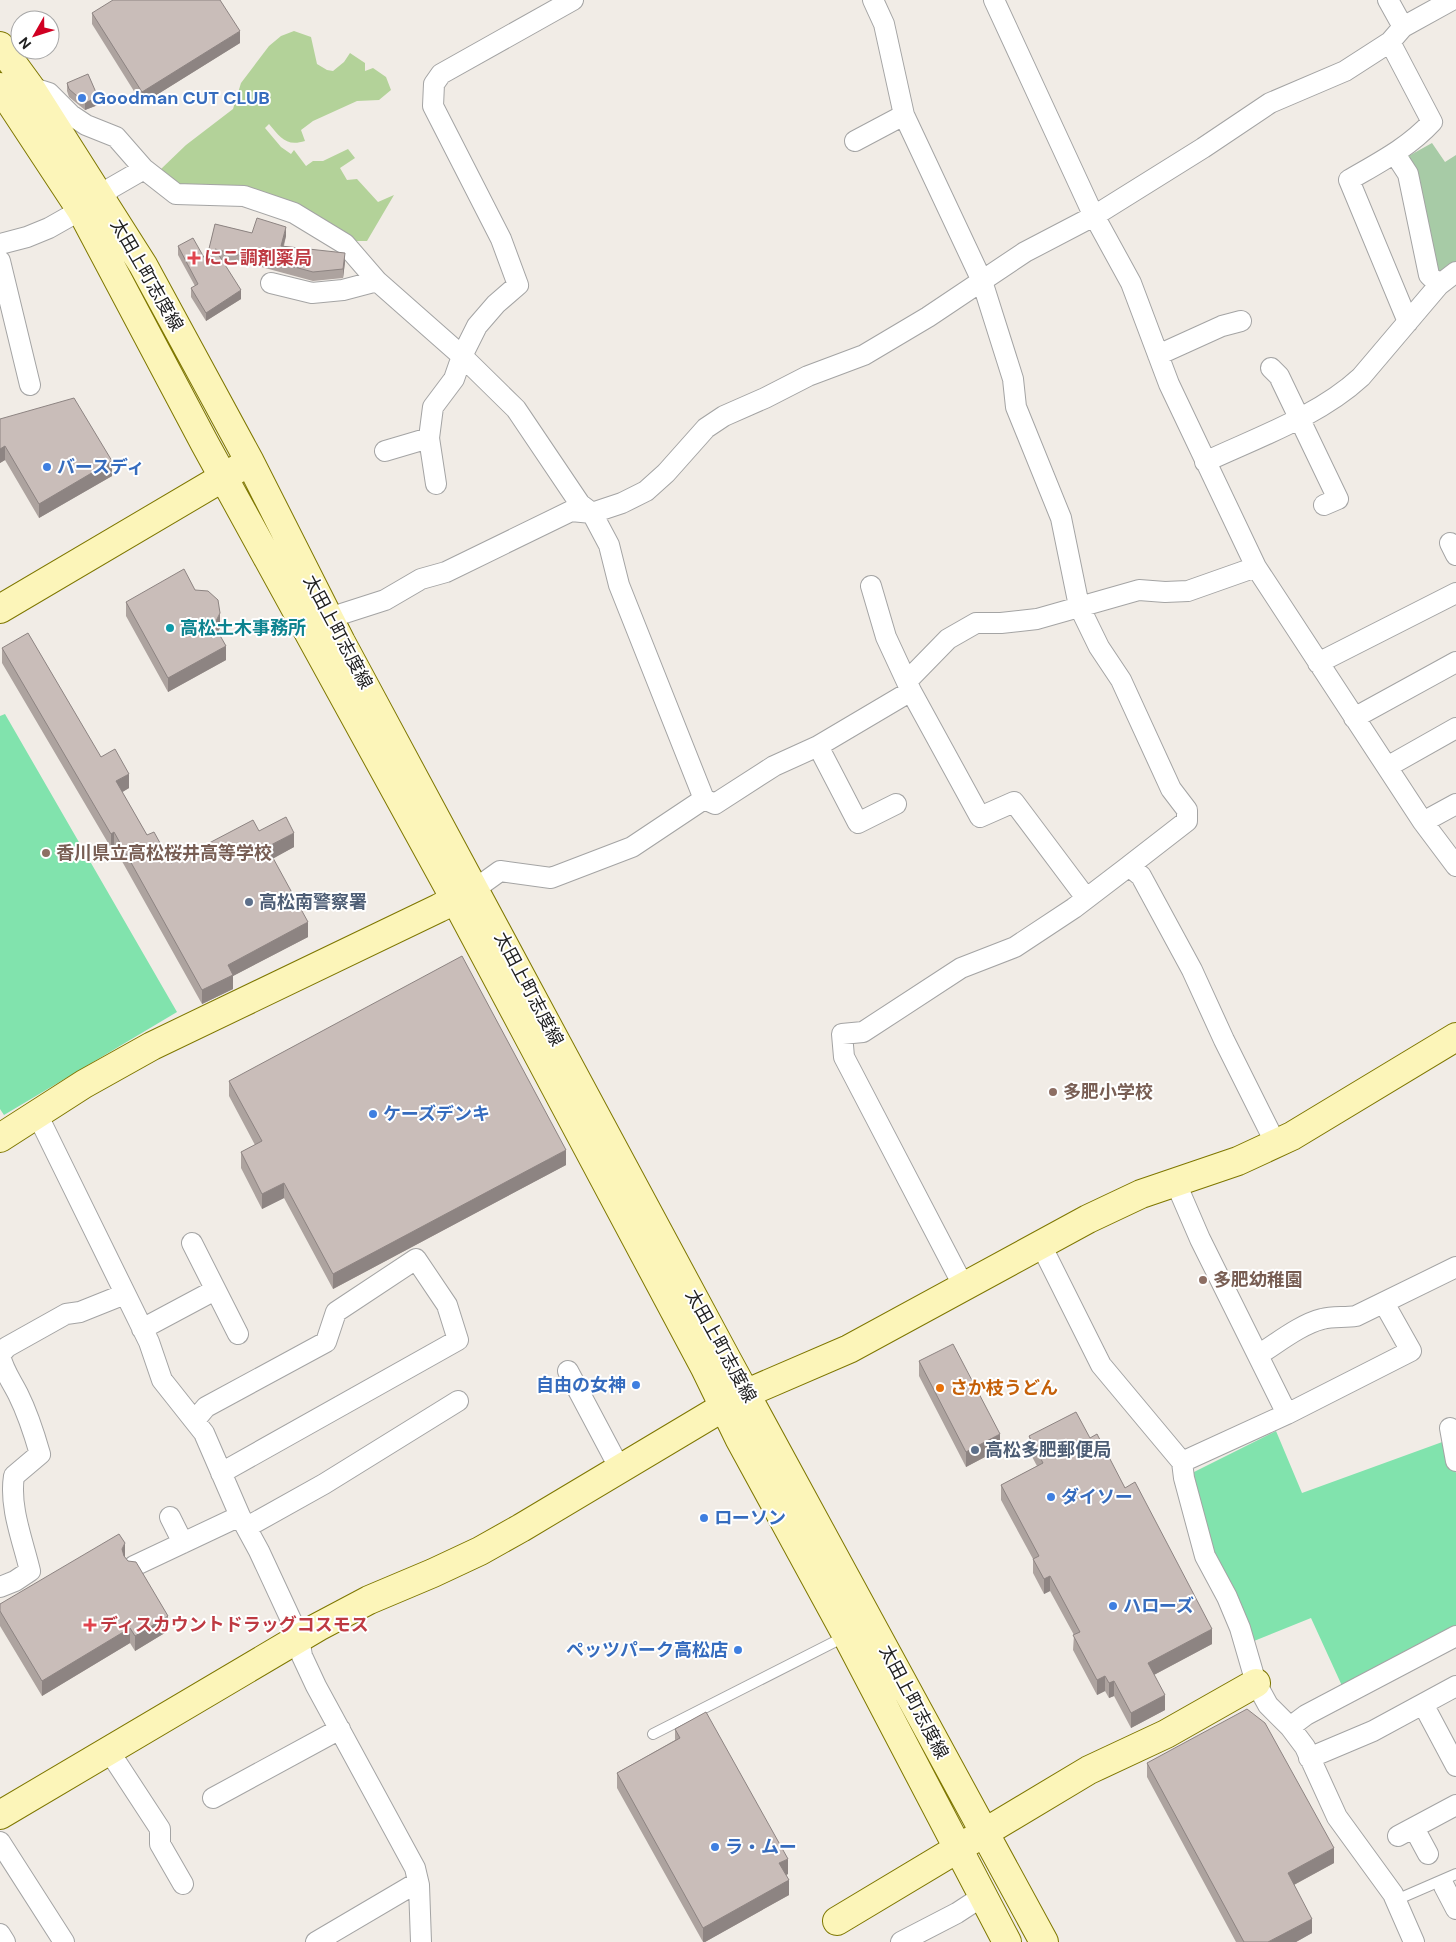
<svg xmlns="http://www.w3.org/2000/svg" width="1456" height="1942" font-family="'DM Sans','Noto Sans JP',sans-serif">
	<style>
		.forest { fill: #b3d299 }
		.cemetery { fill: #a7cba6 }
		.pitch { fill: #81e3ad }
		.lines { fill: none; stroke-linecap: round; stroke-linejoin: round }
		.lane-casing { stroke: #a4a4a4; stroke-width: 12 }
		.street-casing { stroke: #a4a4a4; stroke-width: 22 }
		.secondary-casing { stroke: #7e7700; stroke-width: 30 }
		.lane { stroke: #fff; stroke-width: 10 }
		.street { stroke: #fff; stroke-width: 20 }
		.secondary { stroke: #fcf5b9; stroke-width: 28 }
		.wall { fill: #ada39f }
		.shaded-wall { fill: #8d8482 }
		.building { fill: #c9bdb9; stroke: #8d8482 }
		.shop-dot { fill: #3f7fe0; stroke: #fff; stroke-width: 2 }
		.health-dot { fill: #e0444e; stroke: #fff; stroke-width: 2 }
		.culture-dot { fill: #0f9aa8; stroke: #fff; stroke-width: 2 }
		.education-dot { fill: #8d6e63; stroke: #fff; stroke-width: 2 }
		.service-dot { fill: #5c6f8a; stroke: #fff; stroke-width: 2 }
		.food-dot { fill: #e8710a; stroke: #fff; stroke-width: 2 }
		.labels { text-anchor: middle; stroke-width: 4; stroke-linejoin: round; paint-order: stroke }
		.shop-label { font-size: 18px; font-weight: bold; fill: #366cbe; stroke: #fff; text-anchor: start }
		.health-label { font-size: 18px; font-weight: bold; fill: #be3a42; stroke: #fff; text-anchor: start }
		.street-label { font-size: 18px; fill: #202020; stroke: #fff }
		.culture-label { font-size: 18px; font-weight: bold; fill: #0d838f; stroke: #fff; text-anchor: start }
		.education-label { font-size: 18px; font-weight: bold; fill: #785e54; stroke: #fff; text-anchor: start }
		.service-label { font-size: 18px; font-weight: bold; fill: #4e5e75; stroke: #fff; text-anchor: start }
		.food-label { font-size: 18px; font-weight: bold; fill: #c56008; stroke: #fff; text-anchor: start }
	</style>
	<rect width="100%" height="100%" fill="#f1ece6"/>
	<path class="forest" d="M294,31L311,37L317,64L327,70L333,71L344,62L350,53L365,63V71L373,68L386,77L391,90L379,100L357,101L313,121L301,130L305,141C286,147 280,137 269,124L265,128L281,147L291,154L294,150L306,166L313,161H323L348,149L355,158L340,168L347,180L357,179L378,202L394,195L367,241H352L301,209L175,185L161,169L186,145L233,109L241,83L269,46L281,36Z"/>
	<path class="cemetery" d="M1432,143L1445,162L1456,155V267L1437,278L1405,158Z"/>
	<path class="pitch" d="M5,714L177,1012L4,1115L0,1109V716Z
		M1276,1431L1302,1493L1445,1441L1456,1473V1626L1343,1688L1311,1618L1254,1641L1211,1555L1190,1474Z"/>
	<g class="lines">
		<defs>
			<path id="lane" d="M653,1734L846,1636
				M1396,1900L1456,1874"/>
			<path id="street" d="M873,0L884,24L904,115L982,281L1013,379L1016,407L1061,518L1079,606L1099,647L1121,680L1171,789L1187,810V821L1129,866
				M994,0L1091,210L1131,283L1169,384L1256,567L1423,822L1456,866
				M1388,0L1403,27
				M1390,42L1432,122C1408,148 1378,163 1349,180L1408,322
				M30,87L49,93L71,115L86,125L116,137L144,169
				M855,141L904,115
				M1395,154L1408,174L1429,275L1439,285
				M0,244L27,237L49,228L102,198L111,188L144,169L176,194L244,196L294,213L345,244L377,281
				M0,261L30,385
				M271,283L312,293L343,290L377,281L462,356L516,409L580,504L592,513L609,545L619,585L704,799
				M1158,355L1222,326L1241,321
				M1271,368L1279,376L1338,499L1324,505
				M429,438L436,484
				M385,451L429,438L433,407L454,379L462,356L477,326L496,304L518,285L501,239L433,106L434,84L441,74L573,0
				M1205,462C1256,438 1319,416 1361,377L1439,285L1456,272
				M1450,543L1456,555
				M871,586L886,637L911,691
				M329,618L385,600L421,579L446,572L571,511L592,513L622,503L646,491L666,473L706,428L724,416L765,398L808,376L864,355L928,317L1025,252L1094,216L1203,148L1270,103L1345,71L1390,42L1403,27L1452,0
				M1318,663L1456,593
				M907,681L948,639L976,623H1001L1037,619L1139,590L1165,592L1188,591L1256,567
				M1354,718L1456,662
				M818,746L858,823L896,804
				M1387,767L1456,728
				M1423,822L1456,804
				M475,889L500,871L551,878L632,847L704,799L715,804L774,766L818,746L911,691L980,817L1014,802L1086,898
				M37,1114L149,1342L162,1380L204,1433L240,1516L259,1551L292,1622L299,1638L302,1656L316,1686L415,1868L419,1885L421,1942
				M1175,1181L1200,1239L1287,1414
				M192,1243L238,1334
				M1041,1245L1101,1365L1182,1462
				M964,1287L844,1057L842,1034L863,1032L961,968L1015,947L1074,908L1129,866L1141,876L1192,970L1224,1040L1276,1144
				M1384,1303L1411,1351L1287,1414L1182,1462L1184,1478L1205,1556L1227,1597L1240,1628L1256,1683L1268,1705L1290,1727L1305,1747L1337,1817L1393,1894L1414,1942
				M142,1329L215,1290
				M1258,1355C1276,1344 1301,1324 1322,1319C1333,1316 1345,1318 1356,1316L1456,1267
				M568,1371L620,1469
				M195,1420L206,1407L326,1342L336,1312L416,1259L447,1305L458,1340L221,1473
				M1450,1428L1456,1461
				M170,1517L183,1543
				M247,1527L324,1484L458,1401
				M134,1566L240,1516
				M0,1587L15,1581L30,1571C23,1541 9,1507 14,1476L40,1454C34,1433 28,1414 18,1394C11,1380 3,1370 0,1355L7,1347L66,1314L80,1312L125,1294
				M1423,1704L1456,1766
				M1290,1727L1306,1715L1456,1636
				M109,1751L160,1829V1844L183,1884
				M1309,1758L1373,1731L1456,1686
				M213,1798L340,1729
				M1414,1828L1428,1854
				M1398,1836L1456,1805
				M0,1842L64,1942
				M1444,1886L1456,1909
				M0,1934L5,1942
				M316,1942L418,1882
				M901,1942L957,1913L983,1896"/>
			<path id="secondary" d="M0,46L30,87L143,265L250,462L341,642L725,1356L1044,1942
				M0,87L81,210L205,444L455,899L705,1368L739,1438L847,1636L1007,1942
				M0,609L239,468
				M0,1138L84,1084L152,1046L439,908L472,891
				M0,1815L318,1627L369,1600L433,1573L480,1551L521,1528L747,1393L849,1349L1088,1219L1141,1194L1238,1161L1292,1136L1456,1037
				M837,1921L1089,1770L1166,1734L1256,1683"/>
		</defs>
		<use href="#lane" class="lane-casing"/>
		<use href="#street" class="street-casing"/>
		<use href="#secondary" class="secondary-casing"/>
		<use href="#lane" class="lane"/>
		<use href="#street" class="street"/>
		<use href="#secondary" class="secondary"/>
	</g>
	<path class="wall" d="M92,13L240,43L142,104L92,24Z
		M67,83L98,105L85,110L69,97L67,91Z
		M215,224L252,233L286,236L284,246L345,262L343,278L313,281L239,261L238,264L222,260L241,299L206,321L191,297V288L195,286L178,255V246L206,261Z
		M0,419L112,476L39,518L5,460L0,463Z
		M195,590L220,628L218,632L226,660L168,692L126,616V602Z
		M2,648L129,788L122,792L147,835L171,863L259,831L294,847L273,858L308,937L233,976V989L202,1004L114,847L111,848L2,663Z
		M229,1081L566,1165L333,1289L284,1198L262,1209L241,1168V1152L255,1145L229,1096Z
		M919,1361L1000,1449L966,1467L919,1376Z
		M1029,1436L1090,1438L1125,1488L1212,1644L1154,1675L1165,1710L1131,1728L1114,1696L1109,1698L1105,1691L1097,1695L1073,1650L1074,1635L1050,1591L1044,1594L1033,1573V1559L1001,1500V1485L1037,1466L1029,1451Z
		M125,1558L168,1631L135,1651L130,1643L42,1696L0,1626V1604Z
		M675,1729L788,1874L786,1875L789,1895L705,1942H703L617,1788V1773L675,1740Z
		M1147,1763L1334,1863L1294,1885L1312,1933L1296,1942H1236L1147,1777Z"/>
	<path class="shaded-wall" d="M240,31V43L142,104V92Z
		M98,97V105L85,110V103Z
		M286,227V236L281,254V246Z
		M345,253V262L343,278V269Z
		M241,290V299L206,321V313Z
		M5,446V460L0,463V449Z
		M112,461V476L39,518V504Z
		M220,613V628L214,639V625Z
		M226,646V660L168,692V678Z
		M129,774V788L116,796V781Z
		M114,832V847L111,848V834Z
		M294,833V847L267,862V847Z
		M308,922V937L233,976V989L202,1004V990L228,965Z
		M566,1150V1165L333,1289V1274Z
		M284,1183V1198L262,1209V1194Z
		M1000,1434V1449L966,1467V1452Z
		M125,1543V1558L122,1565V1549Z
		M1050,1576V1591L1044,1594V1579Z
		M168,1616V1631L135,1651V1636Z
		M130,1628V1643L42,1696V1681Z
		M1212,1629V1644L1148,1678V1663Z
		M1105,1676V1691L1097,1695V1680Z
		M1114,1681V1696L1109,1698V1683Z
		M1165,1695V1710L1131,1728V1713Z
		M1334,1848V1863L1288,1888V1873Z
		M788,1859V1874L779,1878V1863Z
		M789,1880V1895L705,1942H703V1928Z
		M1312,1919V1933L1296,1942H1268Z"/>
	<path class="building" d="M113,0H220L240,31L142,92L92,13Z
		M88,74L98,97L85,103L69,89L67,83Z
		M257,218L286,227L281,246L345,253L343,269L313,272L239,252L238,255L215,249L241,290L206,313L191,288L198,284L178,246L193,238L206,261L215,224L252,233Z
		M74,398L112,461L39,504L5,446L0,449V419Z
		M184,569L195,590L208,591L218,600L220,613L214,625L226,646L168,678L126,602Z
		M28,633L101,757L115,749L129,774L116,781L147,835L154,832L171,863L253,820L259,831L286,817L294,833L267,847L308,922L228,965L233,975L202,990L114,832L111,834L2,648Z
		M462,956L566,1150L333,1274L284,1183L262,1194L241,1152L262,1141L229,1081Z
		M953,1344L1000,1434L966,1452L919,1361Z
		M1076,1412L1090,1438L1097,1434L1125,1488L1135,1482L1212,1629L1148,1663L1165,1695L1131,1713L1114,1681L1109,1683L1105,1676L1097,1680L1073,1635L1080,1632L1050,1576L1044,1579L1033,1559L1039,1556L1001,1485L1043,1463L1029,1436Z
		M119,1534L125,1543L122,1549L124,1556L128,1561L136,1562L168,1616L135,1636L130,1628L42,1681L0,1611V1604Z
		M1247,1709L1265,1723L1334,1848L1288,1873L1312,1919L1268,1942H1244L1147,1763Z
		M706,1712L788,1859L779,1863L789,1880L703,1928L617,1773L680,1738L675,1729Z"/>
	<g class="shop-dot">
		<circle cx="82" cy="98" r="5"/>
		<circle cx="47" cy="467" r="5"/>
		<circle cx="373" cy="1114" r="5"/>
		<circle cx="636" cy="1385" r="5"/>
		<circle cx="1051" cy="1497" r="5"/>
		<circle cx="704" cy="1518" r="5"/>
		<circle cx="1113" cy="1606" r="5"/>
		<circle cx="738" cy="1650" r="5"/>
		<circle cx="715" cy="1847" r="5"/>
	</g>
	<g class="health-dot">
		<path d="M191.5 250.5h5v5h5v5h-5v5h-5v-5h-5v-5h5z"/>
		<path d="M87.5 1617.5h5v5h5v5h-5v5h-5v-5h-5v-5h5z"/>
	</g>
	<circle class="culture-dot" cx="170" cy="628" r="5"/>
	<g class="education-dot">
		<circle cx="46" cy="853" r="5"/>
		<circle cx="1053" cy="1092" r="5"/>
		<circle cx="1203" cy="1280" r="5"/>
	</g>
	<g class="service-dot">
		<circle cx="249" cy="902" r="5"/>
		<circle cx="975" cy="1450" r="5"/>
	</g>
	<circle class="food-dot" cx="940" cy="1388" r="5"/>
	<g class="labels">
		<g class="shop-label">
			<text x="92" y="104">Goodman CUT CLUB</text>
			<text x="57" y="473">バースディ</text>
			<text x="383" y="1120">ケーズデンキ</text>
			<text x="626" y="1391" text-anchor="end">自由の女神</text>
			<text x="1061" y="1503">ダイソー</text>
			<text x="714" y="1524">ローソン</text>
			<text x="1123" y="1612">ハローズ</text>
			<text x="728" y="1656" text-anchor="end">ペッツパーク高松店</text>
			<text x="725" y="1853">ラ・ムー</text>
		</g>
		<g class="health-label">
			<text x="204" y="264">にこ調剤薬局</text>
			<text x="100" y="1631">ディスカウントドラッグコスモス</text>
		</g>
		<g class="street-label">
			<text transform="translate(147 275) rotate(60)" y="6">太田上町志度線</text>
			<text transform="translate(338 632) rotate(62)" y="6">太田上町志度線</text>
			<text transform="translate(529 989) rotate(62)" y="6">太田上町志度線</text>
			<text transform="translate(721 1346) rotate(61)" y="6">太田上町志度線</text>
			<text transform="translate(914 1702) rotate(62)" y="6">太田上町志度線</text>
		</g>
		<g class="culture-label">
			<text x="180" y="634">高松土木事務所</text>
		</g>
		<g class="education-label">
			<text x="56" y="859">香川県立高松桜井高等学校</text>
			<text x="1063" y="1098">多肥小学校</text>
			<text x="1213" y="1286">多肥幼稚園</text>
		</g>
		<g class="service-label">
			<text x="259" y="908">高松南警察署</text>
			<text x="985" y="1456">高松多肥郵便局</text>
		</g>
		<g class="food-label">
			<text x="950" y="1394">さか枝うどん</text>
		</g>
	</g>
	<g transform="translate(35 35) rotate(231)"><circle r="24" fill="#ffffff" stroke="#a6a6a6"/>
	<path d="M0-4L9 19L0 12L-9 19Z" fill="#d00022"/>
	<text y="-8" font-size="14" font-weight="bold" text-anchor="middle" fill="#202020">N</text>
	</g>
</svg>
